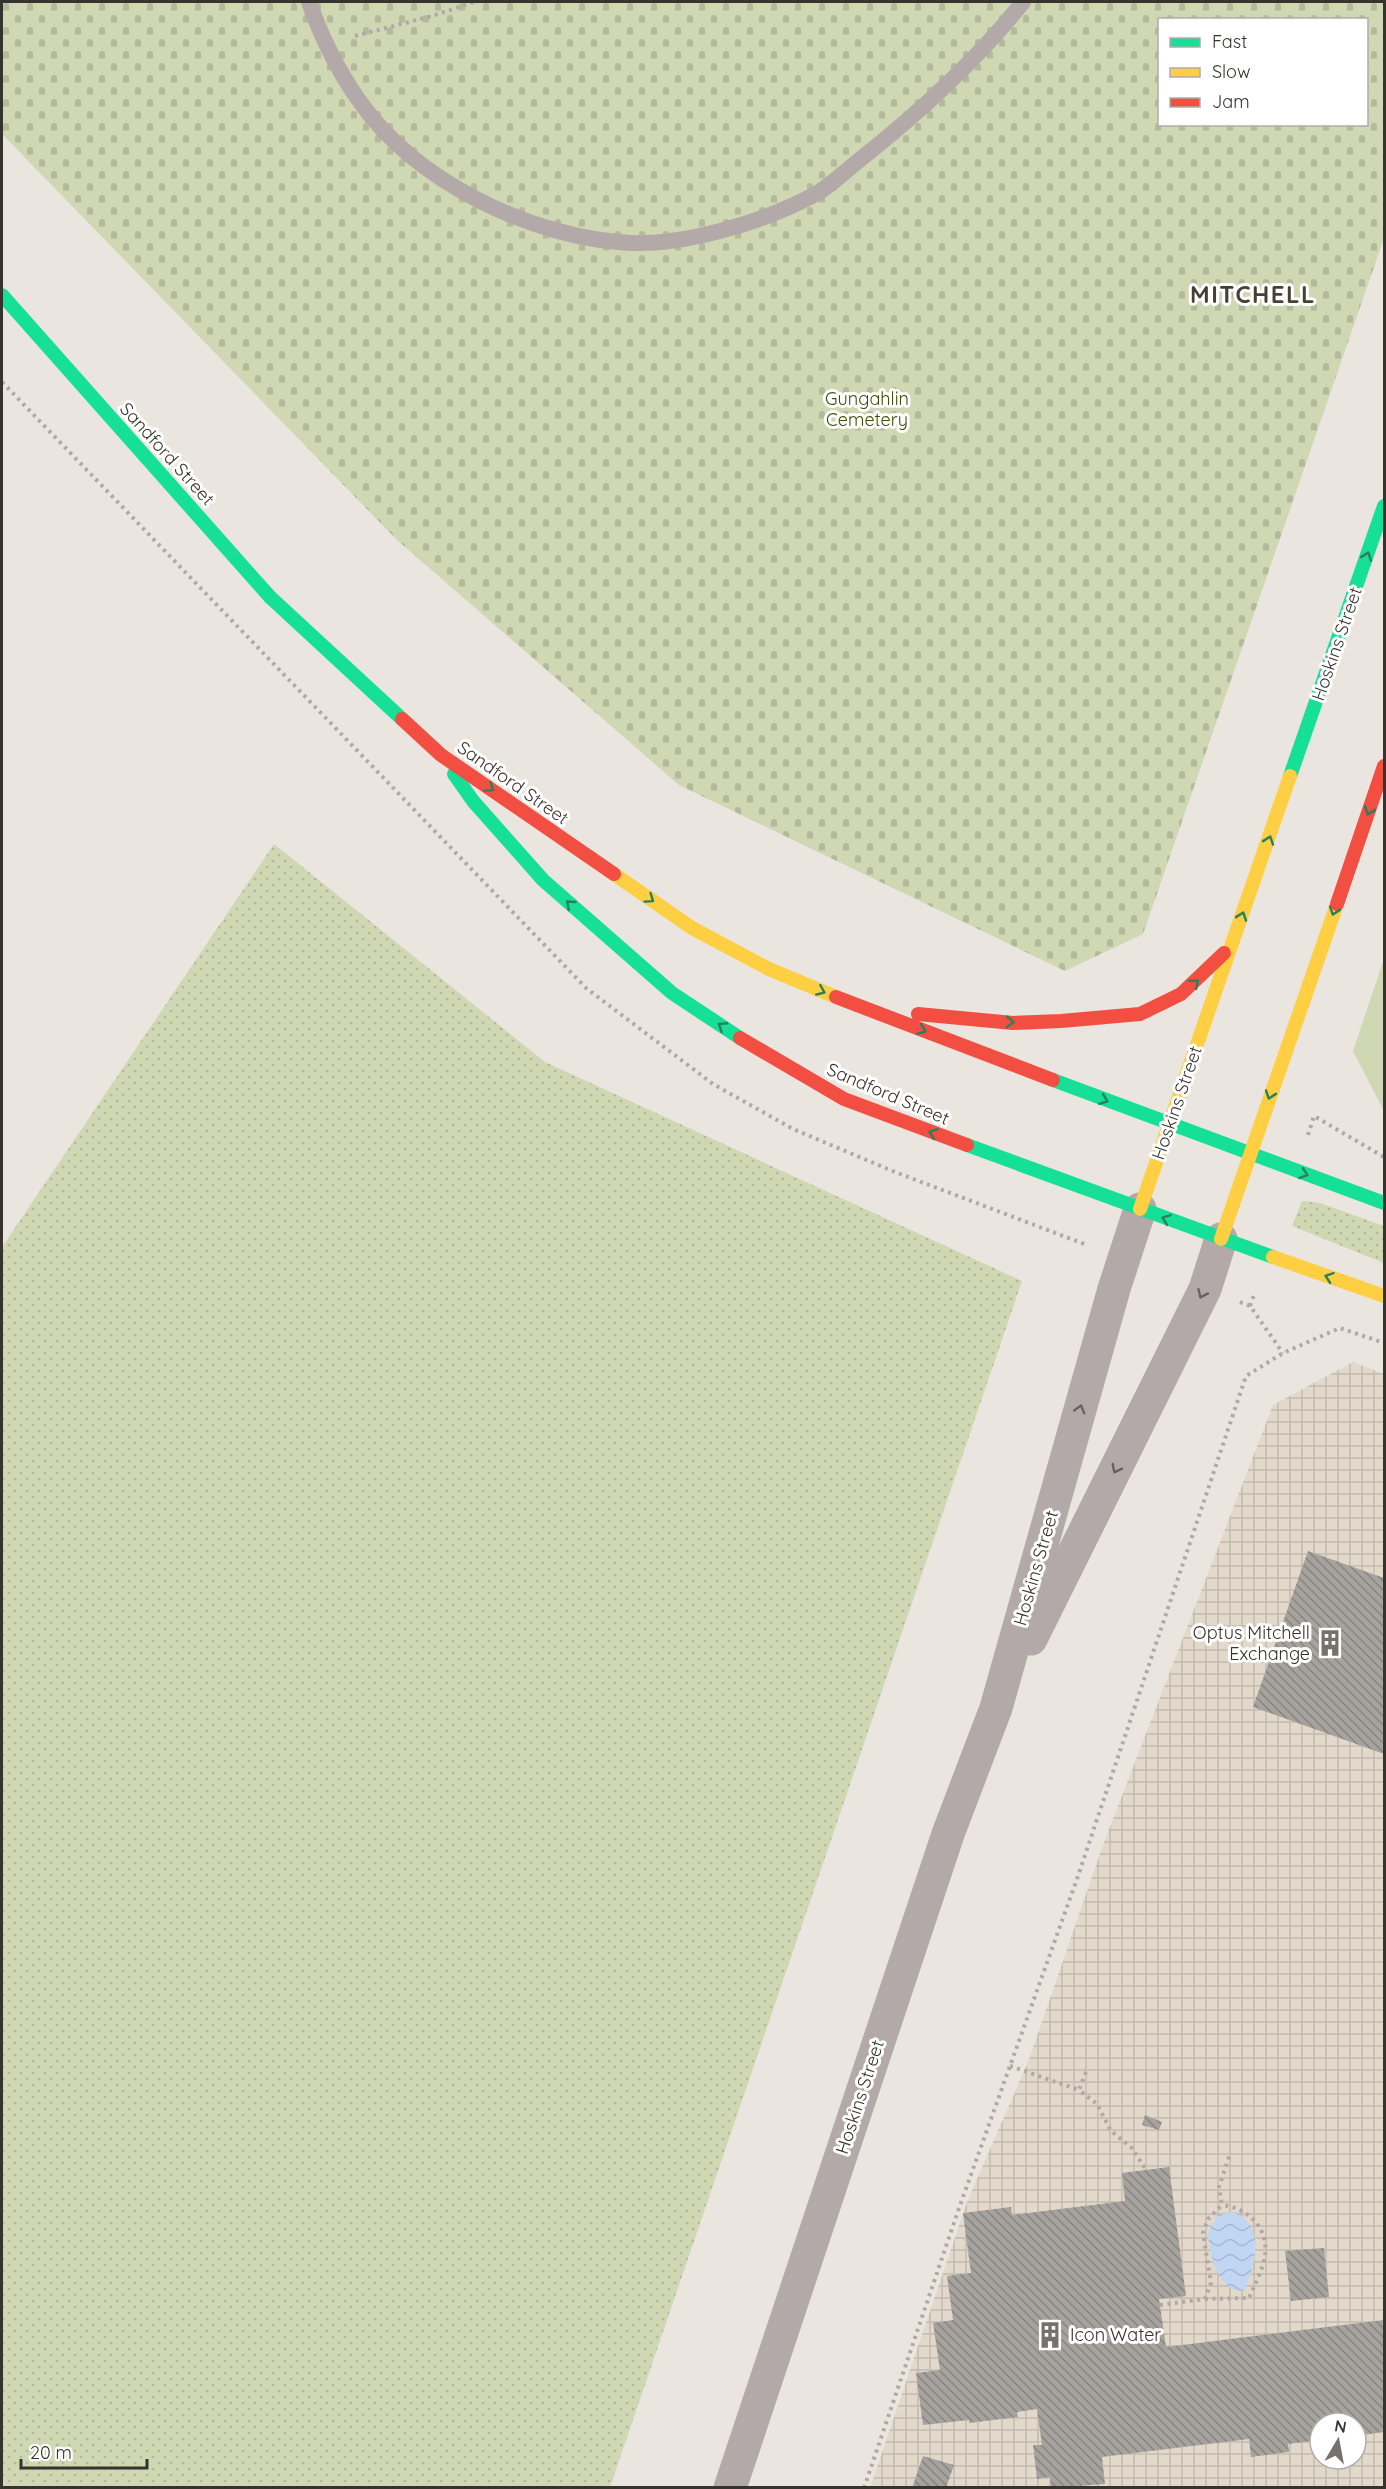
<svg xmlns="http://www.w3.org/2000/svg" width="1386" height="2489" font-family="Quicksand,sans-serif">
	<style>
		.industrial { fill: url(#industrial-grid); fill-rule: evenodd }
		.grass { fill: url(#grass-dots) }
		.cemetery { fill: url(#cemetery-stones); fill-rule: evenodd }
		.garden { fill: #d0d7b3 }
		.water { fill: url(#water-waves) }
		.building { fill: url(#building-back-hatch) }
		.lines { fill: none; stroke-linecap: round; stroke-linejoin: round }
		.path { stroke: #b1a7a7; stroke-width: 4; stroke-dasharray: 3 4.5; stroke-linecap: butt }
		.lane { stroke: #b4a9a9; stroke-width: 16 }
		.street { stroke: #b4a9a9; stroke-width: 33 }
		.fast { stroke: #16e098; stroke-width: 14 }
		.slow { stroke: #ffcf43; stroke-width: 14 }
		.jam { stroke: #f24e42; stroke-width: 14 }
		.oneway { stroke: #28805d }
		.oneway2 { stroke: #68625f }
		.labels { text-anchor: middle; stroke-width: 6; stroke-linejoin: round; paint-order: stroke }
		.park-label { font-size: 18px; fill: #3e4c0a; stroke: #fff }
		.street-label { font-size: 18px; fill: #36322d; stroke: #fff }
		.poi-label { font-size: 18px; fill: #36322d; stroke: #fff; text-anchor: end }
		.district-label { font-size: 24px; font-weight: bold; letter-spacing: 1.5px; fill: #463f34; stroke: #fff }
	</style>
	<defs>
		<pattern id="industrial-grid" width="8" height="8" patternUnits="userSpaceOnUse" patternTransform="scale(1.5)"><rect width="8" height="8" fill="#e2d9cb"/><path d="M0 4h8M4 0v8" fill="none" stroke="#c2bbaf"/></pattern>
		<pattern id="grass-dots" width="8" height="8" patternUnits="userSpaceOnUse" patternTransform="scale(1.5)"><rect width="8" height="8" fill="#d0d7b3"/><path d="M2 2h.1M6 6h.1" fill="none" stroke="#b3b99a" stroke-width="1.8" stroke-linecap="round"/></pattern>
		<pattern id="cemetery-stones" width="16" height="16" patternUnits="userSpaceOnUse" patternTransform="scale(1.5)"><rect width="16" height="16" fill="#d0d7b3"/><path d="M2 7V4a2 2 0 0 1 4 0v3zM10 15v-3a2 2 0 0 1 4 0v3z" fill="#b3b99a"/></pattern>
		<pattern id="water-waves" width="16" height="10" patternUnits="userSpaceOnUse" patternTransform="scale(1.5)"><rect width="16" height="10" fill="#c1d6f2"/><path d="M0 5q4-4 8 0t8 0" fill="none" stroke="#a6b8d0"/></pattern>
		<pattern id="building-back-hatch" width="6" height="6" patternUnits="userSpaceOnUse" patternTransform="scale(1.5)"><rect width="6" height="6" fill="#a6a29d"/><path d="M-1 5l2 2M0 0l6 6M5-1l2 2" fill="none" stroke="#888580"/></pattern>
	</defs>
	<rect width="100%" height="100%" fill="#eae5de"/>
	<path class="industrial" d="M1353,1362L1384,1374V2487L870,2488L967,2202L1028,2062L1103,1845L1273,1405ZM1320,2423H1356V2459H1320Z"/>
	<path class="grass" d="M274,844L545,1062L1022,1281L610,2487H2V1247Z
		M1302,1201L1320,1203L1384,1226V1263L1292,1226Z"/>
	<path class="cemetery" d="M2,2H1384V238L1143,934L1065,971L679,785L397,540L2,134ZM1160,20H1366V124H1160Z"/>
	<path class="garden" d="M1384,959V1111L1353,1051Z"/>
	<path class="water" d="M1235,2212C1265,2226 1256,2266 1244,2290L1239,2291C1216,2287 1209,2252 1208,2232L1218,2215Z"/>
	<path class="building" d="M1308,1551L1384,1578V1754L1253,1707Z
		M1145,2115L1162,2122L1159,2130L1142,2125Z
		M1169,2167L1186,2296L1159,2299L1166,2347L1384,2320V2432L1356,2436V2423H1320V2440L1288,2444L1289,2452L1251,2457L1249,2439L1102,2457L1105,2484L1051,2488L1050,2477L1037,2479L1033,2445H1042L1037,2409L1017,2412L1018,2417L969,2423V2420L923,2425L916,2373L940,2370L933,2323L953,2320L947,2276L971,2273L963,2213L1011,2207L1012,2215L1125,2201L1122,2173Z
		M1324,2248L1329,2297L1291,2301L1285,2251Z
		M923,2456L954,2465L946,2488H912Z"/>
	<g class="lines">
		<path class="path" d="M355,36L432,16L474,2
			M2,382L586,988L713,1084L793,1129L895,1172L1087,1245
			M1308,1135L1314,1116L1384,1157
			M1240,1302L1250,1306L1283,1353
			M1250,1306L1255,1292
			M1010,2066L1079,2090
			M1086,2072L1079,2090L1097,2104L1111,2131L1132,2148L1146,2170
			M1205,2299L1249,2298C1254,2287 1260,2275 1263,2264C1273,2233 1251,2208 1222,2205
			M1160,2305L1205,2299L1211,2283L1203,2233L1208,2219L1222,2205L1219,2187L1230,2154
			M864,2488L958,2211L1077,1879L1246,1376L1283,1353L1340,1328L1384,1343"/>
		<path class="lane" d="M309,2C321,36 337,69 358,99C415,182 532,238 630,243C687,245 763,222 814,195C829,187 843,173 857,162C914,117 978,59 1023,2"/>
		<path class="street" d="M1031,1639L1205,1289L1221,1239
			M730,2488L948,1834L996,1708L1114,1289L1140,1209"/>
		<path class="fast" d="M2,295L270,597L402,719
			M454,774L473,801L543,880L672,993L740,1038
			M1290,776L1384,506
			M1053,1080L1384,1203
			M967,1145L1273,1257"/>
		<path class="slow" d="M614,874L692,928L769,969L836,997
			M1140,1209L1290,776
			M1221,1239L1337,904
			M1273,1257L1384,1296"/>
		<path class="jam" d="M402,719L441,755L614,874
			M1337,904L1384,766
			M836,997L1053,1080
			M918,1014L1013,1023L1061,1021L1140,1014L1181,994L1224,953
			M740,1038L844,1099L967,1145"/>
	</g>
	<defs><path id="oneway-chevron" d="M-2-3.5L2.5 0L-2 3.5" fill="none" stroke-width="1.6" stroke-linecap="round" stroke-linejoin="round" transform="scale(1.5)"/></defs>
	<g class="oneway">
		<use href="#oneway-chevron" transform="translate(1367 556) rotate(-71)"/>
		<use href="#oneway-chevron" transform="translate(490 788) rotate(35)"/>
		<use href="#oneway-chevron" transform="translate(1369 811) rotate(109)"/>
		<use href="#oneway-chevron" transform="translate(1269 840) rotate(-71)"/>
		<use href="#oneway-chevron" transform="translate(650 899) rotate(35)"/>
		<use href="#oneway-chevron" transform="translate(570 904) rotate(-139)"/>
		<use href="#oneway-chevron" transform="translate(1334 911) rotate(109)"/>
		<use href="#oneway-chevron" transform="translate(1242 916) rotate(-71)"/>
		<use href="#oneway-chevron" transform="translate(1195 983) rotate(-40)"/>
		<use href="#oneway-chevron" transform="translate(821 991) rotate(23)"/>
		<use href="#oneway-chevron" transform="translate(1010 1022) rotate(2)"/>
		<use href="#oneway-chevron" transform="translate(722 1026) rotate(-147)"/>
		<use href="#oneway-chevron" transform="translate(922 1030) rotate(21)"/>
		<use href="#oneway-chevron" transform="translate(1270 1095) rotate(109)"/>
		<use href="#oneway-chevron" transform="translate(1104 1100) rotate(21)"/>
		<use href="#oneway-chevron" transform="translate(933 1133) rotate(-159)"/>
		<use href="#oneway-chevron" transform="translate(1304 1174) rotate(19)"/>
		<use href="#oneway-chevron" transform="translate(1166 1219) rotate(-160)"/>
		<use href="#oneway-chevron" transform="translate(1329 1277) rotate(-161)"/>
	</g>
	<g class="oneway2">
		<use href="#oneway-chevron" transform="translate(1202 1294) rotate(114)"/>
		<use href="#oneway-chevron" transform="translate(1080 1409) rotate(-74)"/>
		<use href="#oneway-chevron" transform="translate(1116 1469) rotate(117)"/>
	</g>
	<defs>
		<symbol id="building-bare" viewBox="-9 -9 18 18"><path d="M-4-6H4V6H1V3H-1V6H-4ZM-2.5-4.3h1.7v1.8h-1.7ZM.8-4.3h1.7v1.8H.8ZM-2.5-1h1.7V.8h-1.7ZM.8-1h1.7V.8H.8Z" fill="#75716b" stroke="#fff" stroke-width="2.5" paint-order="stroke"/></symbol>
	</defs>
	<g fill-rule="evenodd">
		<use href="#building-bare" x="1311" y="1624" width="38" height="38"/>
		<use href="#building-bare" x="1031" y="2316" width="38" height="38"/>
	</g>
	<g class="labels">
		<g class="park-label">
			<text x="867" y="405">Gungahlin<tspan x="867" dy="21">Cemetery</tspan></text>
		</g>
		<g class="street-label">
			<text transform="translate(167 454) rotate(48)" y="6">Sandford Street</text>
			<text transform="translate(1337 644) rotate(-71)" y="6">Hoskins Street</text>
			<text transform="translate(513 783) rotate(35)" y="6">Sandford Street</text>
			<text transform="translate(888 1094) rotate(23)" y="6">Sandford Street</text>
			<text transform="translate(1177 1103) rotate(-71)" y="6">Hoskins Street</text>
			<text transform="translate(1036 1568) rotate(-74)" y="6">Hoskins Street</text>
			<text transform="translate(860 2097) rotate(-72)" y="6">Hoskins Street</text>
		</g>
		<g class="poi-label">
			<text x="1310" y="1639">Optus Mitchell<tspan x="1310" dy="21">Exchange</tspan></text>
			<text x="1070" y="2341" text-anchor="start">Icon Water</text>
		</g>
		<g class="district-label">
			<text x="1253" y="303">MITCHELL</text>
		</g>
	</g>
	<rect width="1386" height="2489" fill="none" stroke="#36322d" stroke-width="6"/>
	<rect x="1158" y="18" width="210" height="108" fill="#ffffff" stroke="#afadab" stroke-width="1.5"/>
	<rect x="1170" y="38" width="30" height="9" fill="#16e098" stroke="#afadab" stroke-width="1.5"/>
	<text x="1212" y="48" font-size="18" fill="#36322d">Fast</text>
	<rect x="1170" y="68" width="30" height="9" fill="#ffcf43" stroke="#afadab" stroke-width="1.5"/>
	<text x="1212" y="78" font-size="18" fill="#36322d">Slow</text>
	<rect x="1170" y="98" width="30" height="9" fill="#f24e42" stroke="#afadab" stroke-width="1.5"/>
	<text x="1212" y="108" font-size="18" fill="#36322d">Jam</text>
	<g transform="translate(1338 2441) rotate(10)"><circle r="28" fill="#ffffff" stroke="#afadab" stroke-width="1.5"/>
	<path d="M0-4.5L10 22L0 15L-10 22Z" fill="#75716b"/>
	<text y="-9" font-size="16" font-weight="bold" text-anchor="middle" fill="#36322d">N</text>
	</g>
	<path d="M21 2459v9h126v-9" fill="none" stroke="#36322d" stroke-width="3"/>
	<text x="30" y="2459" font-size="18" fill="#36322d" stroke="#ffffff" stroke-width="4.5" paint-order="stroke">20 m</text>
</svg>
